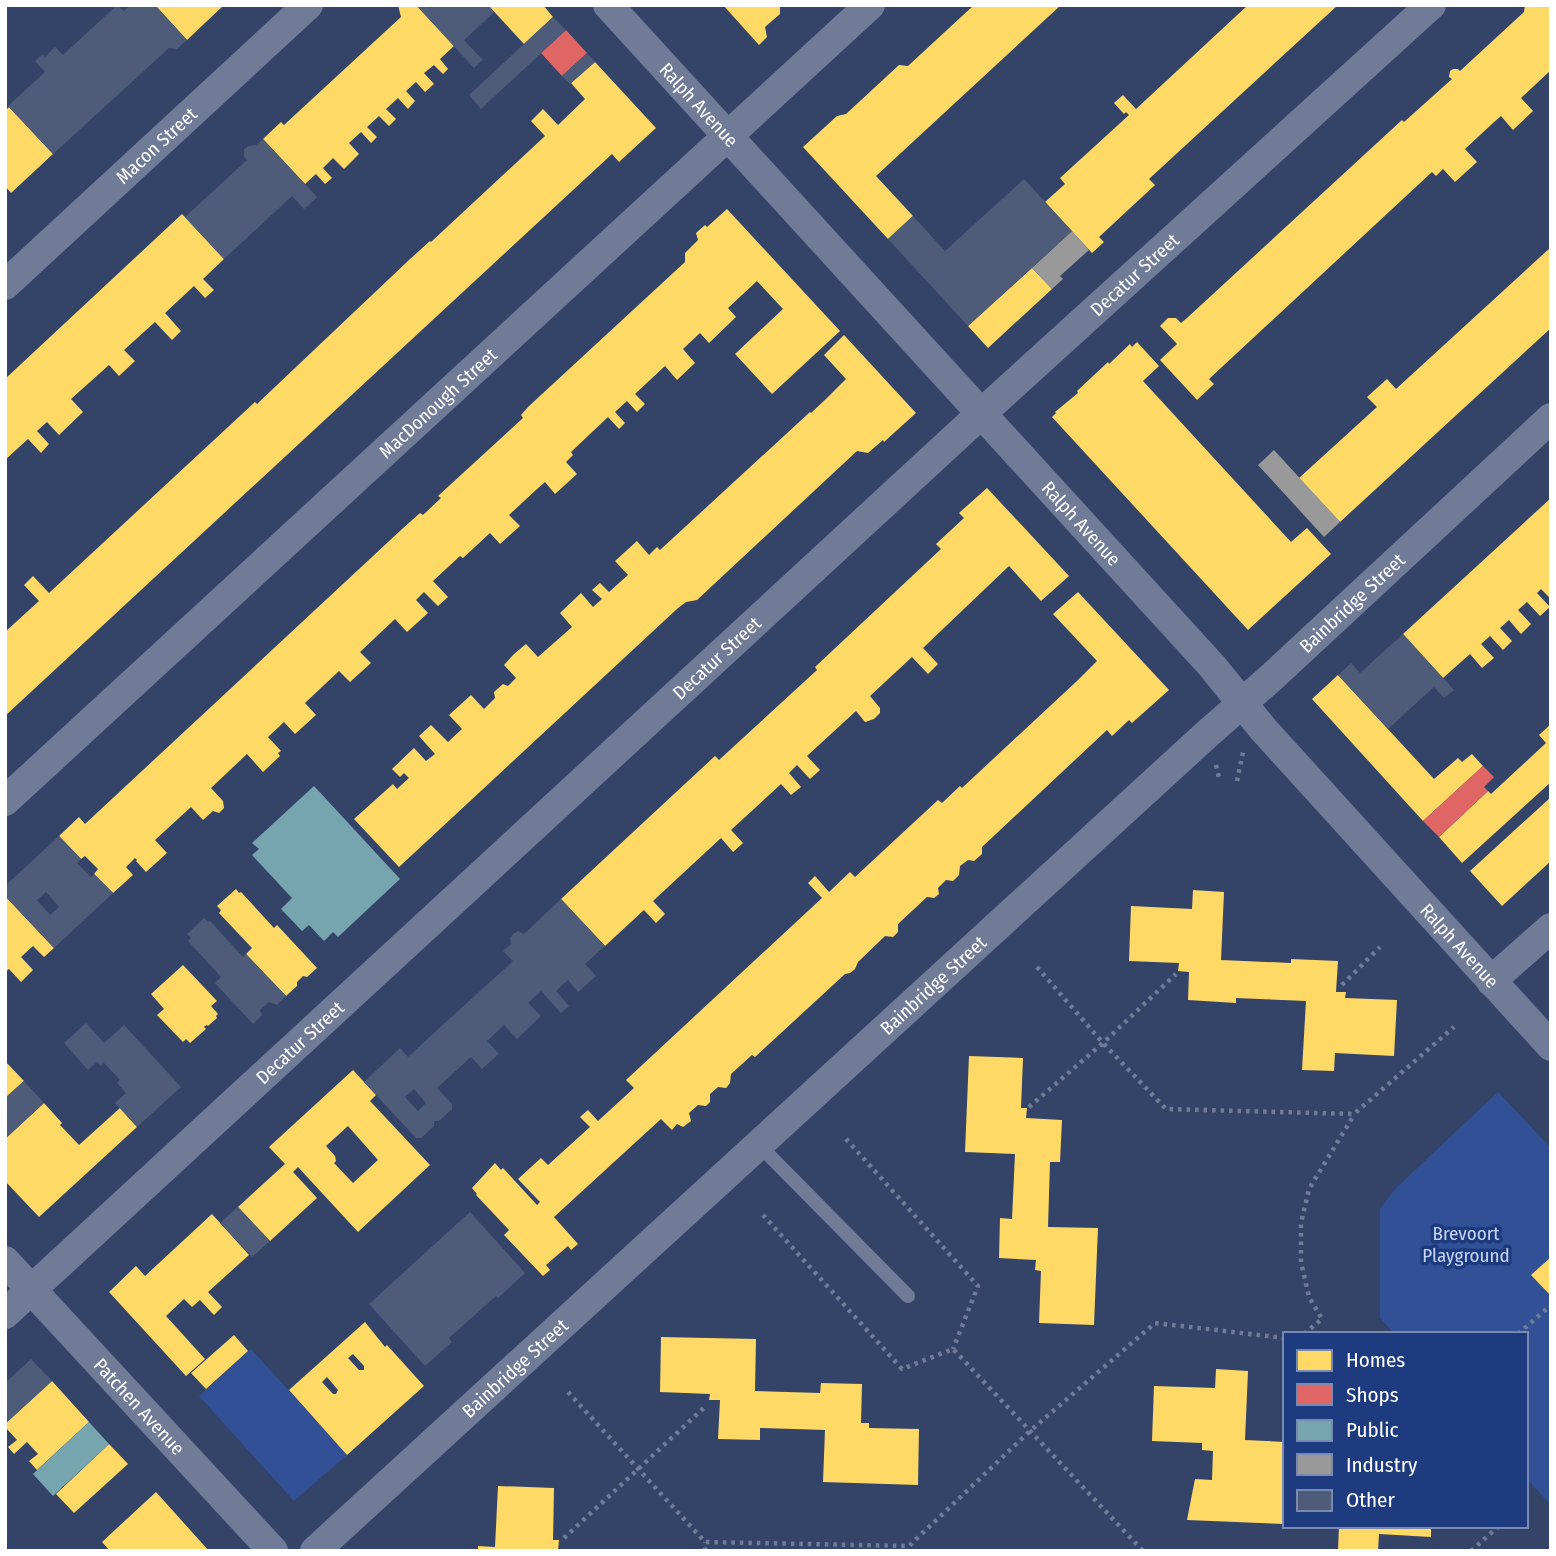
<svg xmlns="http://www.w3.org/2000/svg" width="1556" height="1556" font-family="'Fira Sans Condensed',sans-serif">
	<style>
		.green { fill: #315096 }
		.homes { fill: #ffd966; fill-rule: evenodd }
		.shops { fill: #e06666 }
		.public { fill: #76a5af }
		.industry { fill: #999 }
		.building { fill: #4e5b79; fill-rule: evenodd }
		.lines { fill: none; stroke-linecap: round; stroke-linejoin: round }
		.path { stroke: #707b97; stroke-width: 4.5; stroke-dasharray: 3.5 5; stroke-linecap: butt }
		.lane { stroke: #707b97; stroke-width: 14 }
		.street { stroke: #707b97; stroke-width: 30 }
		.labels { text-anchor: middle; stroke-width: 7; stroke-linejoin: round; paint-order: stroke }
		.street-label { font-size: 19px; fill: #fff; stroke: #1e3b7f }
		.park-label { font-size: 19px; fill: #c6d5f6; stroke: #1e3b7f }
	</style>
	<rect width="100%" height="100%" fill="#344469"/>
	<path class="green" d="M1498,1092L1551,1148V1505L1526,1478V1334H1395L1380,1318V1209L1396,1188Z
		M251,1349L347,1455L294,1501L199,1396Z"/>
	<path class="homes" d="M155,5H224L187,40Z
		M398,5H416L454,46L440,59L448,69L443,74L434,65L424,73L434,84L425,92L416,82L406,91L415,101L408,109L398,98L386,109L396,119L389,126L379,116L367,127L377,137L371,143L361,132L349,143L359,154L344,169L333,158L323,168L332,178L325,184L316,174L305,184L263,139L281,122L284,125L401,17Z
		M488,5H543L553,17L524,44Z
		M723,5H780V14L765,27L767,37L759,45Z
		M974,5H1061L876,176L913,216L888,239L803,147L837,116L846,114L899,65L908,66Z
		M1248,5H1338L1149,179L1155,185L1099,237L1104,242L1092,253L1045,202L1065,184L1060,178L1129,115L1126,112L1124,114L1114,103L1123,95L1136,109Z
		M1525,5H1551V70L1521,98L1533,111L1513,130L1501,116L1493,123L1465,149L1477,162L1455,182L1443,169L1436,176L1432,172L1209,379L1214,384L1197,400L1160,360L1177,344L1160,326L1168,318H1176L1181,323L1187,318L1402,120L1404,122L1452,79L1449,77L1450,71L1453,69H1458L1460,71L1524,12Z
		M595,62L656,128L619,162L612,154L5,716V632L39,601L24,585L33,576L49,593L255,402L257,404L409,260L430,241L431,242L545,136L531,121L543,109L558,125L585,99L571,83Z
		M9,107L53,154L11,193L5,186V111Z
		M727,209L840,331L772,394L735,354L783,309L757,281L728,308L736,317L709,343L700,333L683,349L695,363L677,380L665,366L635,394L645,404L637,412L627,401L615,412L625,423L619,429L608,417L571,452L573,455L566,462L577,474L555,494L545,482L536,490L509,515L520,526L500,544L490,533L463,558L460,556L433,581L448,597L438,606L424,592L416,600L428,613L407,632L395,619L360,652L371,663L350,682L339,671L305,703L316,715L295,734L284,722L268,737L281,751L278,753L280,756L263,772L247,754L211,788L223,801L224,808L219,813L213,811L203,820L191,807L155,840L167,853L146,872L136,861L137,860L135,858L126,867L133,875L113,893L94,874L98,869L85,856L81,859L59,836L79,817L85,824L401,530L420,513L423,515L441,498L438,496L523,418L521,415L528,407L685,262V253L698,240L696,233L705,225L707,227Z
		M182,214L224,259L203,279L214,290L205,298L194,286L165,313L181,331L172,340L155,322L124,350L135,361L119,376L109,365L71,399L83,412L59,435L47,422L37,431L49,444L41,453L28,439L5,460V379Z
		M1551,247V328L1340,522L1299,478L1377,407L1367,397L1387,379L1396,389Z
		M1032,268L1052,289L988,348L968,326Z
		M844,335L916,413L884,442L883,440L868,453L857,451L697,600L686,602L678,608L399,867L354,819L393,784L397,789L409,778L404,773L400,777L392,769L414,748L426,761L435,754L419,736L431,725L448,742L462,729L449,715L471,695L484,709L495,698L494,692L503,684L508,686L516,678L504,665L514,654L526,644L538,657L572,627L560,613L581,593L593,607L602,599L592,590L600,583L609,592L628,575L615,561L637,541L649,555L657,547L660,550L810,412L811,413L827,398L846,379L824,355Z
		M1137,342L1159,366L1143,381L1291,542L1307,528L1331,554L1248,630L1052,417L1056,413L1055,412L1078,393L1077,391L1108,362L1109,364L1130,344L1132,347Z
		M987,488L1069,576L1041,601L1009,566L923,648L938,664L928,674L912,657L870,696L880,708V713L874,719L865,722L856,711L807,756L820,770L810,779L797,765L789,773L801,787L791,795L781,784L731,830L743,843L733,852L721,838L653,901L665,914L656,923L644,910L605,946L561,899L715,756L719,760L817,670L815,667L941,549L936,544L964,518L959,513Z
		M1551,498V599L1541,589L1537,593L1550,607L1540,616L1527,602L1518,610L1531,624L1521,634L1509,620L1500,628L1512,641L1503,650L1490,636L1481,644L1494,658L1482,668L1470,654L1443,678L1403,634Z
		M1078,592L1169,690L1132,723L1129,720L1112,736L1107,730L982,847V854L974,861L968,860L960,866L959,875L953,881L946,880L938,888L939,894L934,898L927,897L898,924V932L893,937L885,936L858,962L855,969L850,973L845,974L755,1057L752,1055L731,1074L730,1083L726,1088L718,1087L710,1094V1102L706,1106L698,1105L689,1113L691,1121L683,1127L677,1124L672,1130L661,1119L554,1217L578,1244L571,1250L568,1246L546,1265L550,1270L543,1276L504,1235L509,1230L476,1195L477,1194L472,1188L495,1163L501,1170L503,1168L537,1205L540,1202L518,1179L541,1158L548,1165L590,1127L580,1117L588,1110L598,1121L634,1088L626,1080L822,898L808,883L815,876L829,892L850,872L855,877L938,800L942,803L960,786L962,788L1078,680L1097,661L1053,614Z
		M1338,675L1434,779L1458,758L1462,762L1472,754L1483,766L1423,821L1312,699Z
		M1551,724V782L1462,863L1439,837L1488,791L1491,794L1546,743L1539,735Z
		M1551,797V861L1502,906L1470,871Z
		M236,889L239,893L241,892L274,928L277,925L317,968L307,977L303,976L297,982V986L286,996L246,954L252,948L219,913L221,910L217,906Z
		M1193,890L1224,892L1221,960L1291,963V959L1338,961L1336,992H1346L1345,998L1397,1000L1394,1056L1335,1053L1334,1071L1302,1070L1306,1001L1236,998V1003L1188,1000L1189,972L1178,971L1179,963L1129,961L1131,906L1192,909Z
		M5,896L54,948L44,957L33,946L21,957L33,970L21,982L9,969L5,972Z
		M183,965L217,1001L211,1006L218,1014L216,1016L217,1018L208,1026L207,1025L205,1026L204,1027L206,1029L190,1043L186,1039L183,1042L157,1015L164,1009L151,994Z
		M969,1056L1023,1058L1021,1108H1027L1026,1118L1062,1120L1060,1162H1050L1048,1227L1098,1228L1094,1325L1039,1323L1041,1271L1035,1270L1036,1260L999,1258L1000,1218L1012,1219L1015,1154L965,1152Z
		M5,1061L24,1081L5,1098Z
		M353,1070L376,1095L370,1101L430,1165L358,1232L298,1167L293,1172L317,1198L270,1241L238,1207L285,1164L269,1147ZM348,1126L378,1160L353,1183L334,1163L336,1161L335,1156L326,1146Z
		M44,1103L62,1123L60,1125L79,1145L120,1108L137,1127L39,1217L5,1181V1139Z
		M212,1214L249,1255L208,1292L222,1307L214,1315L200,1300L192,1307L184,1299L166,1316L205,1359L186,1376L109,1292L136,1266L145,1276Z
		M1551,1257V1296L1531,1275Z
		M365,1322L385,1347L387,1345L424,1386L347,1455L289,1390ZM353,1354L364,1366V1370H359L348,1358ZM327,1377L338,1390L336,1394H333L322,1382Z
		M234,1335L248,1351L206,1389L191,1373Z
		M661,1337L756,1339L755,1391L820,1393L821,1383L862,1384L861,1423H869V1428L919,1429L918,1485L823,1482L825,1430L760,1428V1440L718,1439L720,1400H709L710,1394L660,1392Z
		M1216,1369L1248,1371L1245,1440L1285,1442V1524L1187,1520L1195,1479L1212,1480L1213,1451L1202,1450V1443L1152,1441L1154,1386L1215,1388Z
		M52,1381L89,1422L37,1470L29,1461L38,1454L27,1442L14,1454L8,1447L17,1440L5,1427V1424Z
		M109,1444L128,1464L74,1513L56,1494Z
		M498,1486L554,1488L553,1540H559L558,1551H478V1546L495,1547Z
		M156,1492L209,1551H110L102,1542Z
		M1339,1526H1431V1537L1379,1534L1378,1551H1343L1338,1550Z"/>
	<path class="shops" d="M566,30L587,53L562,76L541,53Z
		M1483,766L1494,777L1484,787L1488,791L1439,837L1423,821Z"/>
	<path class="public" d="M314,786L400,879L338,937L333,932L324,941L309,925L302,931L281,909L292,898L252,855L259,849L252,843Z
		M89,1422L109,1444L53,1496L33,1474Z"/>
	<path class="industry" d="M1072,231L1089,250L1060,276L1063,279L1052,289L1032,268Z
		M1274,450L1340,522L1324,537L1258,465Z"/>
	<path class="building" d="M117,5L124,11L130,5H155L187,40L177,49L169,48L53,154L8,106L45,72L35,61L43,54L45,57L55,47L63,55Z
		M416,5H488L494,12L464,40L483,60L474,68Z
		M553,17L566,30L481,109L469,95Z
		M587,53L595,62L570,84L562,76Z
		M263,139L317,197L304,209L292,196L224,259L185,217L247,160L244,156V150L248,146L256,145Z
		M1024,179L1072,231L968,326L888,239L913,216L945,251Z
		M1403,634L1454,690L1444,698L1434,687L1388,729L1338,675L1351,663L1360,673Z
		M59,836L81,859L77,863L91,877L94,874L113,893L54,948L5,896V886ZM46,892L59,907L50,915L37,900Z
		M561,899L605,946L585,964L596,976L578,992L568,980L556,991L569,1006L561,1013L541,991L528,1003L541,1016L517,1039L504,1025L487,1041L499,1054L491,1061L482,1069L471,1057L437,1088L452,1104V1109L439,1121H434V1126L421,1138H416L364,1082L400,1048L408,1057L436,1031L513,961L503,951L511,944L510,938L513,934L518,931L524,934ZM414,1089L426,1103L418,1111L405,1097Z
		M204,918L208,922L210,921L243,957L246,954L286,996L277,1005L269,1002L260,1010L262,1015L253,1024L215,983L221,977L188,941L191,938L187,934Z
		M86,1023L104,1043L124,1025L181,1087L137,1127L115,1103L126,1093L117,1083L120,1080L103,1062L101,1066L97,1062L88,1070L64,1043Z
		M24,1081L44,1103L5,1139V1098Z
		M238,1207L270,1241L252,1257L220,1223Z
		M470,1212L525,1273L498,1298L496,1296L449,1338L452,1342L425,1366L369,1304Z
		M31,1359L52,1381L5,1424V1383Z"/>
	<g class="lines">
		<path class="path" d="M1216,765L1219,778
			M1237,781L1243,752
			M1037,967L1103,1043L1166,1109L1354,1114L1454,1027
			M1342,985L1380,947
			M1029,1107L1103,1043L1176,974
			M846,1139L978,1286L953,1349
			M763,1215L902,1369L953,1349L1143,1551
			M1304,1334L1322,1319L1309,1297L1301,1262V1223L1309,1189L1354,1115
			M1518,1334L1551,1305
			M568,1392L705,1542L909,1546L1030,1431L1155,1323L1285,1338
			M564,1538L707,1405
			M705,1551V1542
			M1471,1551L1499,1526"/>
		<path class="lane" d="M759,1145L908,1296"/>
		<g class="street">
			<path id="s1" d="M608,5L1212,666L1263,729L1551,1046"/>
			<path id="s2" d="M5,285L308,5"/>
			<path id="s3" d="M5,801L870,5"/>
			<path d="M1491,981L1551,928"/>
			<path id="s4" d="M5,1261L273,1551"/>
			<path id="s5" d="M5,1314L982,413L1431,5"/>
			<path id="s6" d="M315,1551L1206,735L1273,676L1551,418"/>
		</g>
	</g>
	<g class="labels">
		<g class="street-label">
			<text dy="7" stroke="none"><textPath href="#s1" startOffset="135">Ralph Avenue</textPath></text>
			<text dy="7" stroke="none"><textPath href="#s2" startOffset="206">Macon Street</textPath></text>
			<text dy="7" stroke="none"><textPath href="#s5" startOffset="1535">Decatur Street</textPath></text>
			<text dy="7" stroke="none"><textPath href="#s3" startOffset="588">MacDonough Street</textPath></text>
			<text dy="7" stroke="none"><textPath href="#s1" startOffset="702">Ralph Avenue</textPath></text>
			<text dy="7" stroke="none"><textPath href="#s6" startOffset="1405">Bainbridge Street</textPath></text>
			<text dy="7" stroke="none"><textPath href="#s5" startOffset="968">Decatur Street</textPath></text>
			<text dy="7" stroke="none"><textPath href="#s1" startOffset="1269">Ralph Avenue</textPath></text>
			<text dy="7" stroke="none"><textPath href="#s6" startOffset="838">Bainbridge Street</textPath></text>
			<text dy="7" stroke="none"><textPath href="#s5" startOffset="401">Decatur Street</textPath></text>
			<text dy="7" stroke="none"><textPath href="#s6" startOffset="271">Bainbridge Street</textPath></text>
			<text dy="7" stroke="none"><textPath href="#s4" startOffset="198">Patchen Avenue</textPath></text>
		</g>
		<g class="park-label">
			<text x="1466" y="1240">Brevoort<tspan x="1466" dy="22">Playground</tspan></text>
		</g>
	</g>
	<rect width="1556" height="1556" fill="none" stroke="#ffffff" stroke-width="14"/>
	<rect x="1283" y="1332" width="245" height="196" fill="#1e3b7f" stroke="#7889b2" stroke-width="2"/>
	<rect x="1297" y="1350" width="35" height="21" fill="#ffd966" stroke="#7889b2" stroke-width="2"/>
	<text x="1346" y="1367" font-size="21" fill="#ffffff">Homes</text>
	<rect x="1297" y="1384" width="35" height="21" fill="#e06666" stroke="#7889b2" stroke-width="2"/>
	<text x="1346" y="1402" font-size="21" fill="#ffffff">Shops</text>
	<rect x="1297" y="1420" width="35" height="21" fill="#76a5af" stroke="#7889b2" stroke-width="2"/>
	<text x="1346" y="1437" font-size="21" fill="#ffffff">Public</text>
	<rect x="1297" y="1454" width="35" height="21" fill="#999999" stroke="#7889b2" stroke-width="2"/>
	<text x="1346" y="1472" font-size="21" fill="#ffffff">Industry</text>
	<rect x="1297" y="1490" width="35" height="21" fill="#4e5b79" stroke="#7889b2" stroke-width="2"/>
	<text x="1346" y="1507" font-size="21" fill="#ffffff">Other</text>
</svg>
